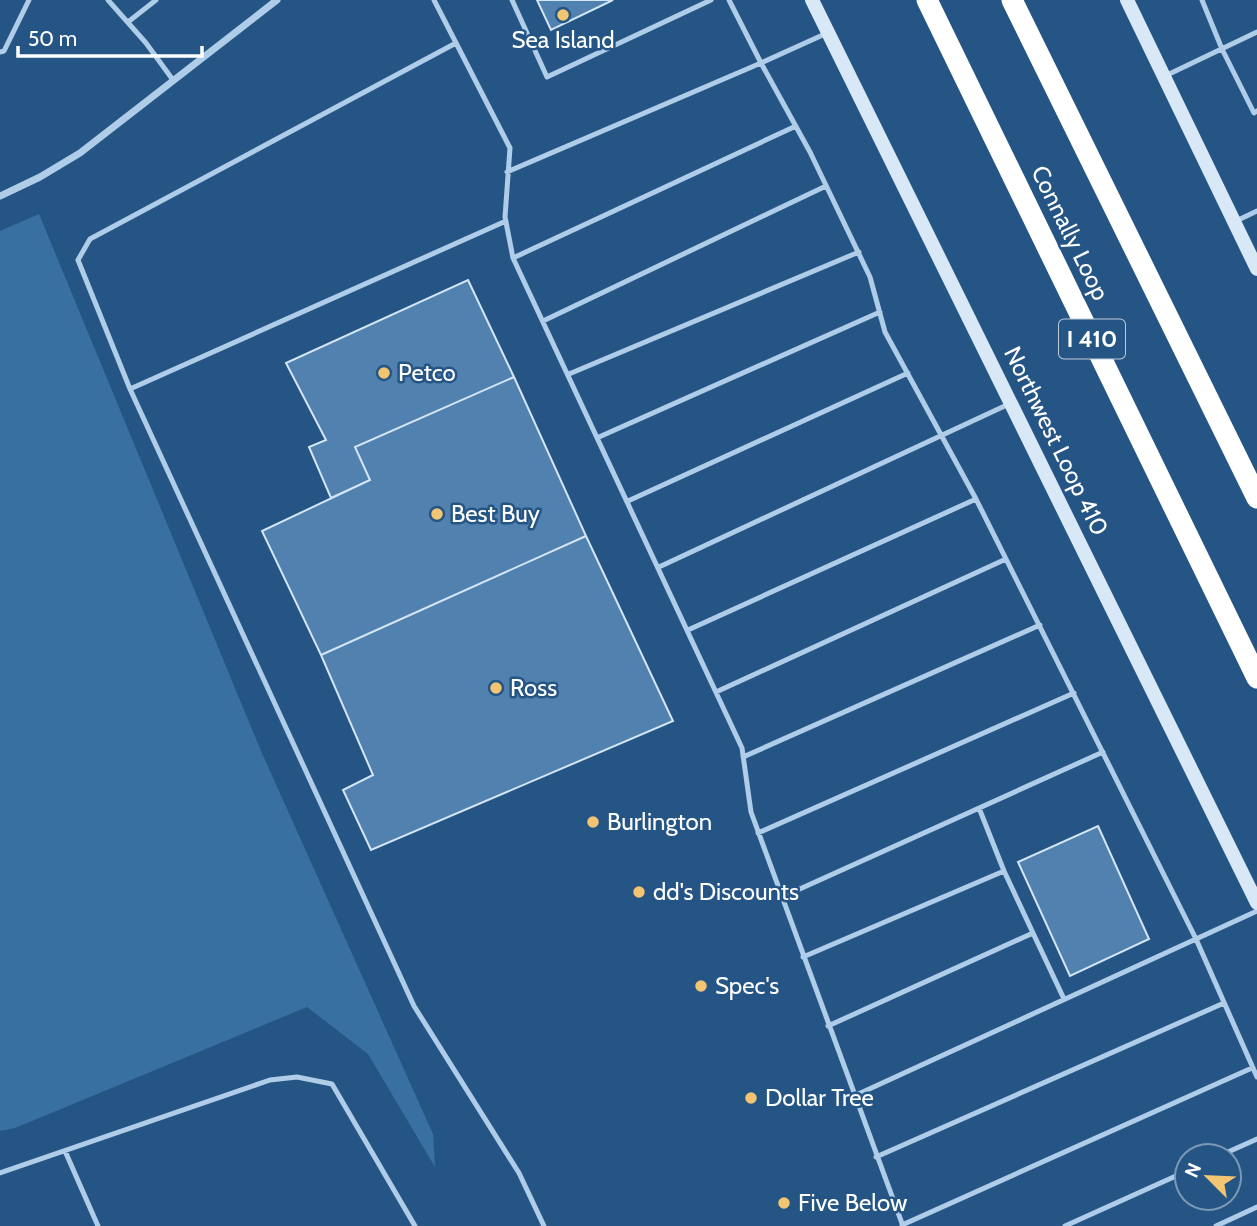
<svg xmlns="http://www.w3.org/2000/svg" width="1257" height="1226" font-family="Cabin,sans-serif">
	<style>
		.green { fill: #3970a2 }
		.building { fill: #5181af; stroke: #d3e5f6; stroke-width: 2 }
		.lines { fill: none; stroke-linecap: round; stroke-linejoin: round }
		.service { stroke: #afcde8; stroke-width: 5 }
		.minor { stroke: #afcde8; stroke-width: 7 }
		.secondary { stroke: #d9e8f7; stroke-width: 14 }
		.motorway { stroke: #fff; stroke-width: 21 }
		.poi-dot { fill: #f2c573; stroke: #255585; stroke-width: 2.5 }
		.labels { text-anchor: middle; stroke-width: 5; stroke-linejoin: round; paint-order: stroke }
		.shield { fill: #255585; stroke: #beccda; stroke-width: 2 }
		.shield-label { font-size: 23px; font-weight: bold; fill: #fff }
		.poi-label { font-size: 24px; fill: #fff; stroke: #255585; text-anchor: start }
		.street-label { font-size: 24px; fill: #fff; stroke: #255585 }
	</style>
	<rect width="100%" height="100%" fill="#255585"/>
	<path class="green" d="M39,214L261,751L433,1134L435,1167L368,1054L307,1007L15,1128L0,1131V231Z"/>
	<path class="building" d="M537,0H613L551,30Z
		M468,280L514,377L355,447L370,480L331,498L309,447L326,440L286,363Z
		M514,377L586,536L321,655L262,531L370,480L355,447Z
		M586,536L673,721L371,850L343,790L373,775L321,655Z
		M1098,826L1149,939L1070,976L1018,862Z"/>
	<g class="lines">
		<path class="service" d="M108,0L146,43L173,80
			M434,0L510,148L505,217L513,258L742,748L751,812L903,1226
			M512,0L547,77L711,0
			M1202,0L1222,49L1254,113L1257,111
			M128,22L156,0
			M825,34L761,63L810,152L870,277L885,332L976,499L1196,939L854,1096
			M456,43L90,239L78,260L130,389L506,221
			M0,52L4,51L29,0
			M1165,76L1257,32
			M507,172L761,63L729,0
			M1234,222L1257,211
			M513,258L796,126
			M543,321L826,186
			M569,374L859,252
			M130,389L414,1006L519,1173L544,1226
			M599,437L880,312
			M628,501L908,373
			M659,567L1009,404
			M688,630L976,499
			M716,692L1006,559
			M743,757L1040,625
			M979,808L1004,871
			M758,833L1074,693
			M782,897L1103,752
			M1257,911L1196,939L1257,1077
			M1033,933L1064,999
			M803,957L1004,871L1033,933L828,1026
			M65,1151L98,1226
			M1219,1156L1257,1139
			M876,1157L1224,1003
			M0,1173L270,1080L297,1077L332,1084L415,1226
			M902,1225L1252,1068
			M1065,1226L1187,1171
			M1216,1226L1257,1207"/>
		<path class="minor" d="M0,196L40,177L80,153L277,0"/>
		<path class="secondary" d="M812,0L1257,903
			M1127,0L1257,269"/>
		<path class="motorway" d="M927,0L1257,678
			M1012,0L1257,498"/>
	</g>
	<g class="poi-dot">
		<circle cx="563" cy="15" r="7"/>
		<circle cx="384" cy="373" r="7"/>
		<circle cx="437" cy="514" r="7"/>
		<circle cx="496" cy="688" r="7"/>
		<circle cx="593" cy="822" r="7"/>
		<circle cx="639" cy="892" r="7"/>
		<circle cx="701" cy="986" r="7"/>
		<circle cx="751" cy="1098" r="7"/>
		<circle cx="784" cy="1203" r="7"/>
	</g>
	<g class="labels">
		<rect class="shield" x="1059" y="319.5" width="66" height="39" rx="5"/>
		<g class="shield-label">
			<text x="1092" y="347">I 410</text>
		</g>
		<g class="poi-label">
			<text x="563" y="48" text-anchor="middle">Sea Island</text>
			<text x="398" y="381">Petco</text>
			<text x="451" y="522">Best Buy</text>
			<text x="510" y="696">Ross</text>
			<text x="607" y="830">Burlington</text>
			<text x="653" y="900">dd's Discounts</text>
			<text x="715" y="994">Spec's</text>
			<text x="765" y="1106">Dollar Tree</text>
			<text x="798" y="1211">Five Below</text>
		</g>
		<g class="street-label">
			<text transform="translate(1070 233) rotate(64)" y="8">Connally Loop</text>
			<text transform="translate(1056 441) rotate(64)" y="8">Northwest Loop 410</text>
		</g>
	</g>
	<g transform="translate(1208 1177) rotate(294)"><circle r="33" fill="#255585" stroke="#7c99b6" stroke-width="2"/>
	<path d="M0-5L12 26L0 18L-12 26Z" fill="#f2c573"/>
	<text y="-10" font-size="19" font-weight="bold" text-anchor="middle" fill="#ffffff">N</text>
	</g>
	<path d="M18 46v10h184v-10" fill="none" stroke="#ffffff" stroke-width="3.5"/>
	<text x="28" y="46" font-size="21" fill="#ffffff" stroke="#255585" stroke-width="5" paint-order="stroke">50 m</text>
</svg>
